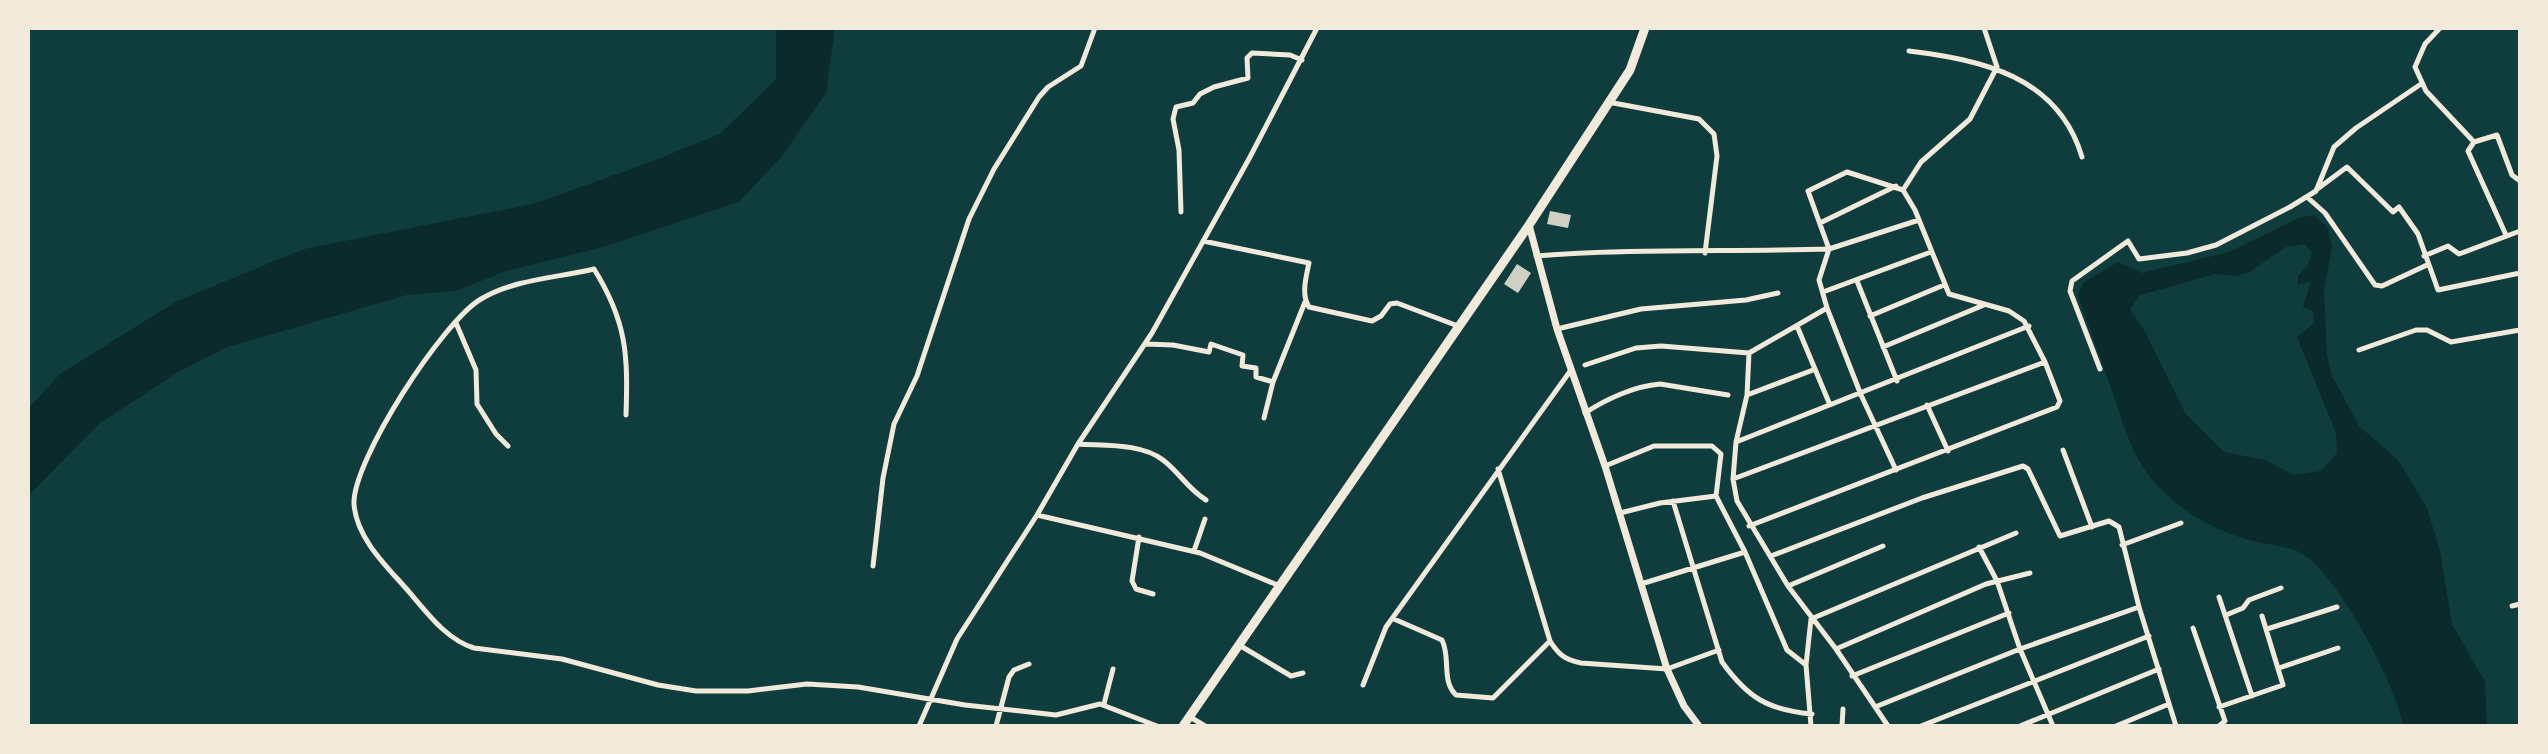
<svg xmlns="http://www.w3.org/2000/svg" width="2548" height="754" font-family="Montserrat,sans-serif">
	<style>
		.water { fill: #0a2a2b; fill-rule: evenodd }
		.building { fill: #cfcfc3 }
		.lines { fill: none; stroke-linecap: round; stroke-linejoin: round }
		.minor { stroke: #f1e9da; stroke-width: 5 }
		.tertiary { stroke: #f1e9da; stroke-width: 7 }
		.primary { stroke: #f1e9da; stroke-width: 9 }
	</style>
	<rect width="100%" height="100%" fill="#0f3d3e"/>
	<path class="water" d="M776,28H835L826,93L782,156L739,202L603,247L506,271L456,291L407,295L227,347L180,371L100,423L28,496V409L60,374L177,301L304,249L533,204L648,163L720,134L776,79Z
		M2314,215L2327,227L2332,247L2324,290L2327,355L2332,376L2359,426L2398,460L2427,508L2440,551L2452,624L2485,682L2487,726H2403C2397,686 2336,570 2299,552C2286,546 2271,545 2257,542C2216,532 2178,511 2151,478C2130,453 2123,420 2112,391C2101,359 2089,328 2078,296L2083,283L2118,262L2142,273L2229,252L2298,218ZM2305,244L2312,253L2308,265L2298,276V285L2311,281L2303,307L2313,311L2314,323L2297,337L2336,433L2337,453L2321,471L2294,475L2265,460L2224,452L2185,413L2146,333L2130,309L2140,295L2215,274L2236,276L2248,273L2286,247Z"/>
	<path class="building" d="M1550,211L1571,215L1568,228L1547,224Z
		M1517,264L1531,273L1518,293L1504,284Z"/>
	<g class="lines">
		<path class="minor" d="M1984,28L1997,67
			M2440,28L2425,44L2415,67L2426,91L2474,142L2468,151L2506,235
			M1909,51C1982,60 2058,76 2082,157
			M1608,102L1699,119L1714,134L1717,156L1705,253
			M2474,142L2497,135L2512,175L2520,181
			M1903,190L1921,162L1970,119L1997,67
			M2316,190L2347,167L2393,212L2399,207L2418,234L2438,290L2520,273
			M2307,197L2325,213L2375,285L2382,286L2427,265
			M1181,212L1179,150L1173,119L1176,107L1193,103L1200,94L1214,87L1248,78L1247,58L1252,53L1290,55L1302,60
			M1820,223L1896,186
			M1203,241L1309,263C1306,277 1301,295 1309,307L1372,321L1381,316L1390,304L1397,303L1458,326
			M1536,256C1633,248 1731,252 1829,249L1808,191L1847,172L1903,190L1915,210L1949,294L2009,311L2024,321L2045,362L2060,401L2057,407L1749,526
			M2424,256L2448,246L2459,254L2520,231
			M1857,281L1897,381
			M1823,292L1931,252
			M1827,308L1749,353L1747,395L1736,442L1733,479L1737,501L1788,586L1836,649L1888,726
			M1870,316L1944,285
			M456,323L476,370L477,404L496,434L508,446
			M1797,326L1830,405
			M1557,329L1641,309L1746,300L1778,293
			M1146,344L1173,345L1209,352L1211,344L1243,355L1242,366L1256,368V377L1273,382L1264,418
			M1883,347L1984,305
			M2359,350L2416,330H2427L2451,342L2520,330
			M1585,365L1636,348L1661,346L1749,353
			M2100,369L2070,291L2072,281L2128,241L2139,259L2187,253L2216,245L2290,207L2316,191L2334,147L2356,128L2421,84
			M1273,382L1305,302
			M1747,395L1813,370
			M1927,405L1948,451
			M1585,413C1606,399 1635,386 1660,384L1728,395
			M626,415C628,355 627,322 594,269C556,278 515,279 481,299C443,321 352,461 354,504C356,536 384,564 403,585C424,608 444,639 474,648L562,659L658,685L696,691H748L807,684L858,687L965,705L1056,715L1100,704L1157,726
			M1736,442L2029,326
			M1078,444C1104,446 1141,443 1163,460C1179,472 1188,489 1206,500
			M2063,450L2092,527
			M1605,466L1654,446H1712L1721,454L1716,496
			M1498,469L1550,641C1558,654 1565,660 1581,663L1667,669L1719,650
			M1896,470L1861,395L1827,308L1819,280L1829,249L1919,220
			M1733,479L2045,362
			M1673,501L1722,662C1748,698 1768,710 1812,714
			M1620,513L1660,503L1716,496
			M1037,515L1200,553L1280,586
			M1139,537L1132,581L1136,589L1153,594
			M2122,545L2181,523
			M1979,547L1997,581L2020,649L2053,726
			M1194,551L1205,519
			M1745,552L1787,650L1806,665
			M1771,556L1922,498L2023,466L2028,469L2060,536L2109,521L2119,527L2139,607L2176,726
			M873,566L883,478L894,424L917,376L969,219L994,169L1039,97L1048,87L1081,66L1095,28
			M1641,584L1745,552L1716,496
			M1788,586L1883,546
			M2219,597L2252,696
			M2512,606L2520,604
			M2226,615L2243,608L2249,600L2281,588
			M1394,619L1442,640C1451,658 1441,681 1456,695L1493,698L1550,641
			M2193,628L2225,721L2219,726
			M2267,629L2337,607
			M1239,645L1291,676L1303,673
			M1836,649L1986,584L2030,573
			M2279,668L2338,648
			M1852,676L2009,613
			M1363,685L1386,627L1571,370
			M1104,704L1113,669
			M1875,707L2020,649L2139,607
			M2219,707L2283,685L2262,616
			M1190,717L1205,726
			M919,726L957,639L1037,515L1078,444L1152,333L1250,157L1317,28
			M996,726L1009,677L1014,670L1029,664
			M1811,726L1806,665L1811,619L2016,533
			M1842,726L1843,709
			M1921,726L2149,636
			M2020,726L2159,669
			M2116,726L2169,704"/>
		<path class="tertiary" d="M1529,225L1557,329L1605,466L1667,669L1684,706L1699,726"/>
		<path class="primary" d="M1183,726L1529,225L1630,70L1645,28"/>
	</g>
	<rect width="2548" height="754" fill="none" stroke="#f1e9da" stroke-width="60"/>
</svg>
